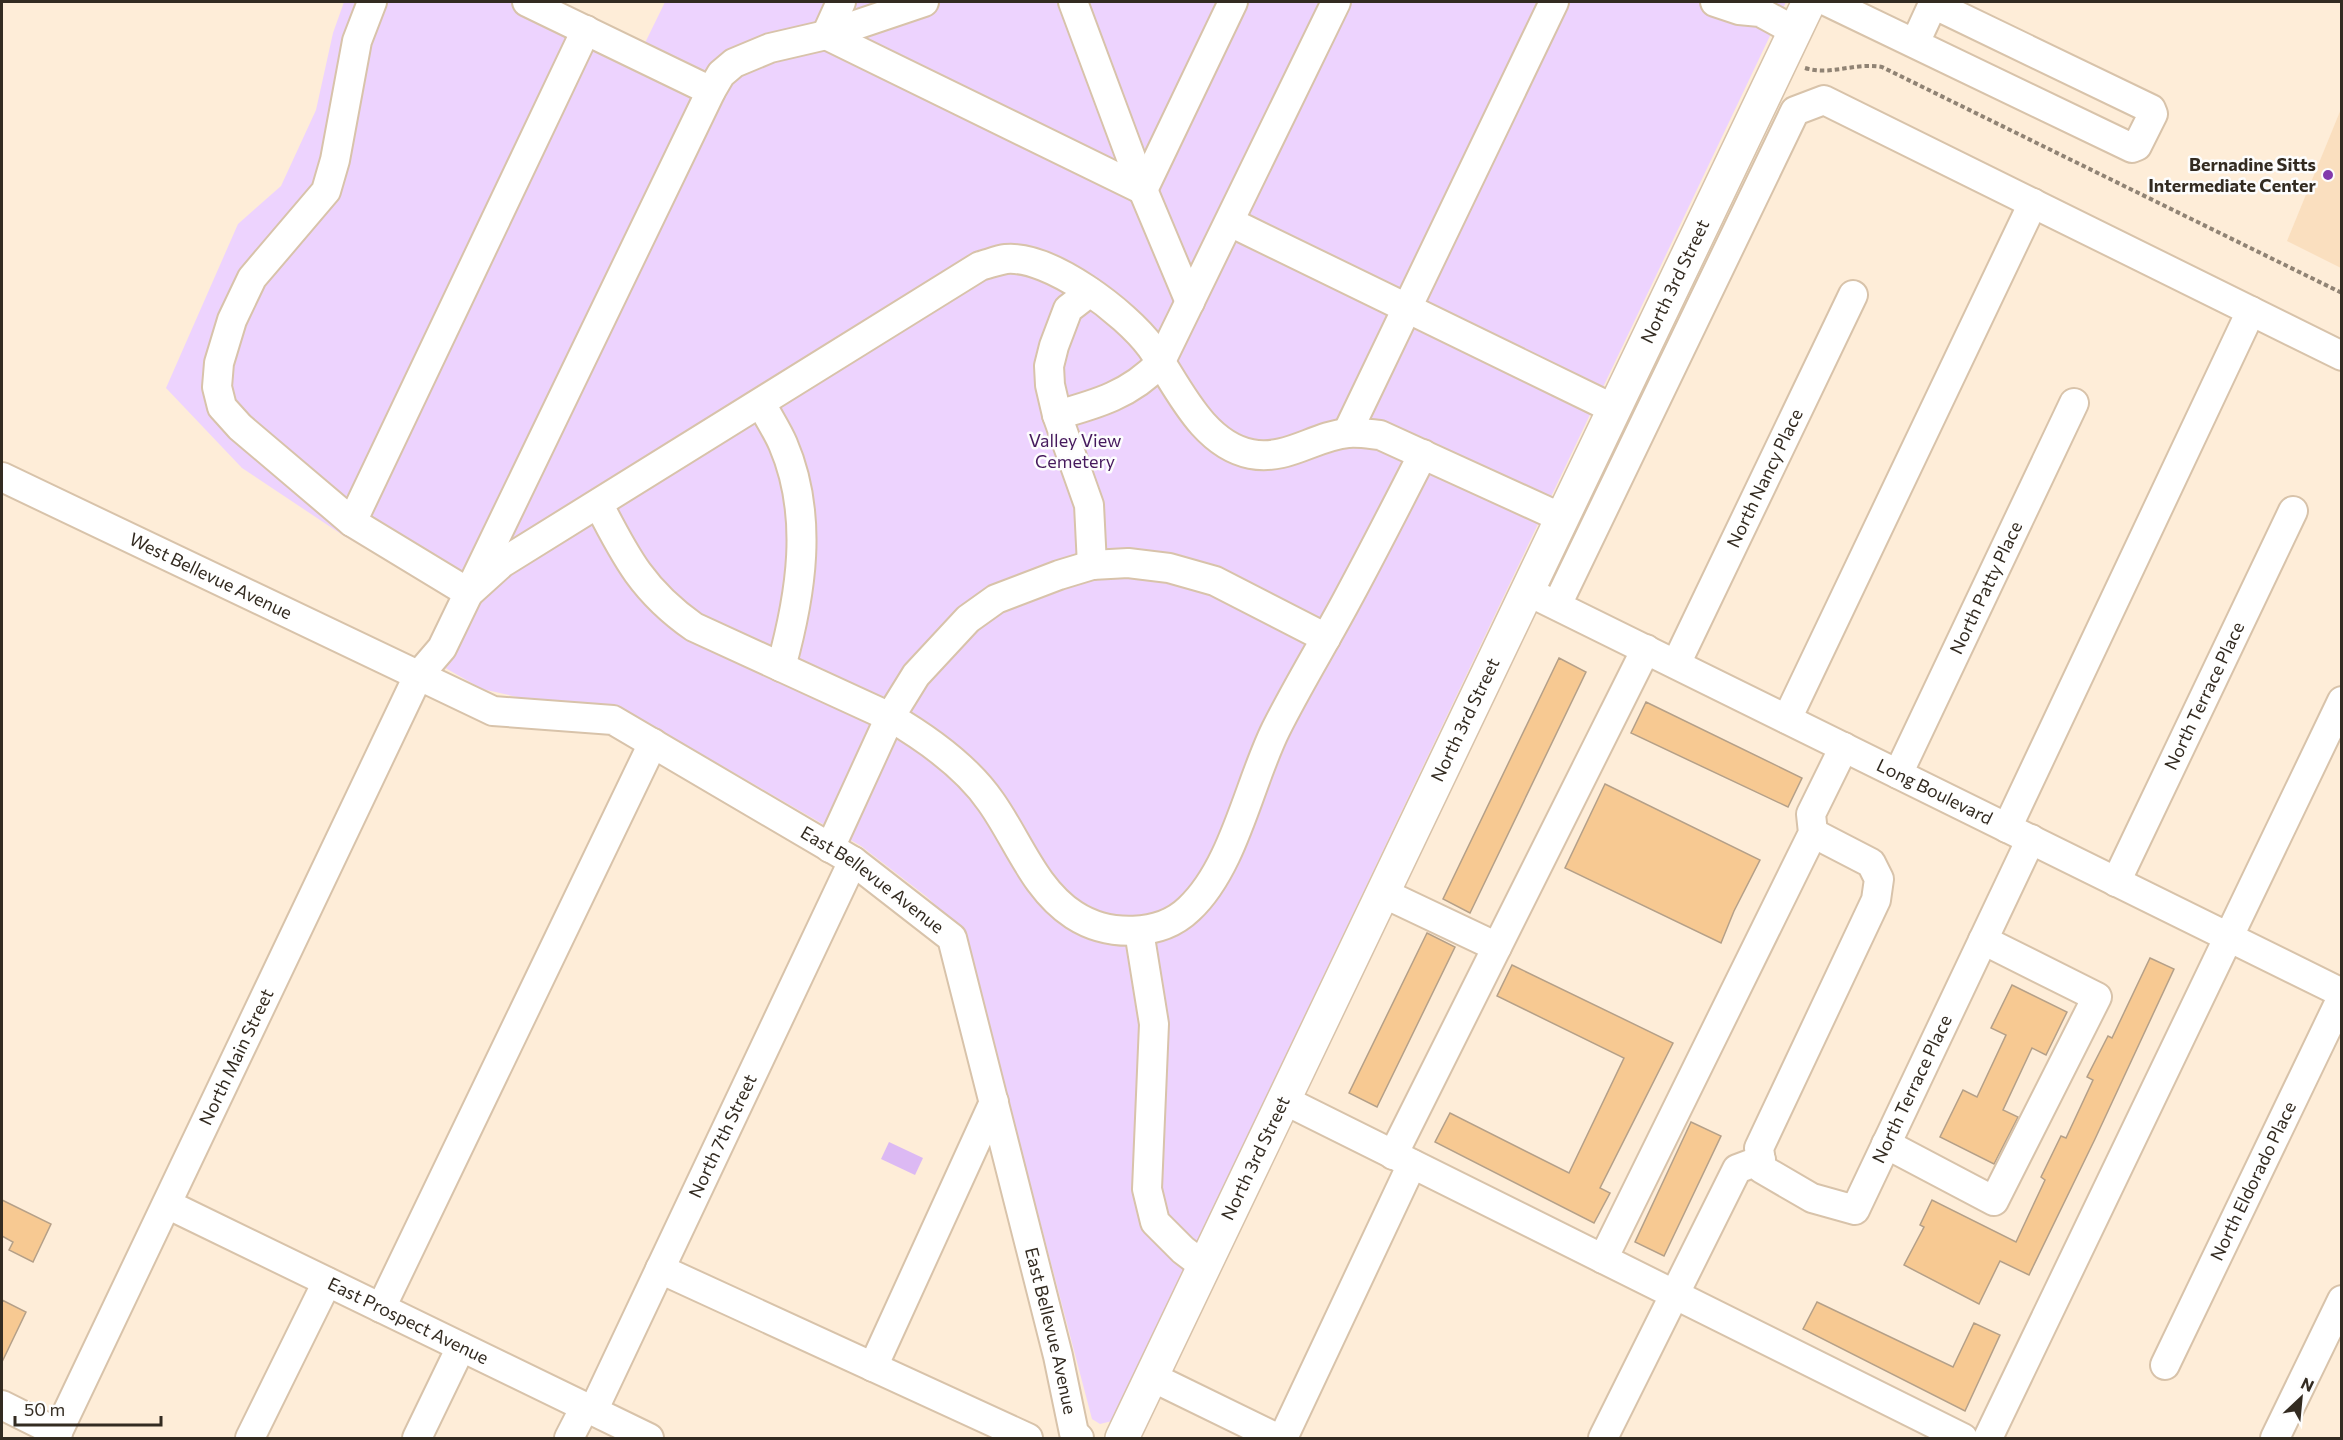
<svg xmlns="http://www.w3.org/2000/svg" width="2343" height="1440" font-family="Commissioner,sans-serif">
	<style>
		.built { fill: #fadfbf }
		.green { fill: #edd3fe }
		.water { fill: #dcb9f3 }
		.building { fill: #f7c992; stroke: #b5a088; stroke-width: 1.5 }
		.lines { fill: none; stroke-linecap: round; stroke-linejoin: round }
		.minor-casing { stroke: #d8c3aa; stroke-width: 32 }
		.major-casing { stroke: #d8c3aa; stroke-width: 36 }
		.path { stroke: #908374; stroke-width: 4; stroke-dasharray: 4.5 3; stroke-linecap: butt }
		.minor { stroke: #fff; stroke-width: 28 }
		.major { stroke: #fff; stroke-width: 33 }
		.poi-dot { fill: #8339ab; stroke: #fdfdfd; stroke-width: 2 }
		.labels { text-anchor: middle; stroke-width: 5; stroke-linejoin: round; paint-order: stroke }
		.poi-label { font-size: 18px; font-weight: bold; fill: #332b21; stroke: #fdfdfd; text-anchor: end }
		.street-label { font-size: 18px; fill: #332b21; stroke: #fdfdfd }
		.park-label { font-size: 18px; fill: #461a5d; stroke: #fdfdfd }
	</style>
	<rect width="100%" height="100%" fill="#feedd8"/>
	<path class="built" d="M2341,109V268L2287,241Z"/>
	<path class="green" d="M344,2H551L644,45L665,2H1786L1112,1421L1100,1424L1092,1419L971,959L957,926L927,897L861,846L632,714L582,702L535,701L482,689L421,654L451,597L344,536L242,468L166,388L238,224L281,186L316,110L333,33Z"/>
	<path class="water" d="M889,1142L923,1158L915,1175L881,1159Z"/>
	<path class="building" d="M1559,658L1586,672L1470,913L1443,899Z
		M1646,702L1802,778L1788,807L1631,733Z
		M1605,784L1760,860L1734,911L1721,943L1565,868Z
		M1427,933L1455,947L1377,1107L1349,1093Z
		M2150,958L2174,969L2095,1139L2029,1275L2000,1261L1979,1304L1904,1265L1924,1227L1920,1225L1932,1200L2016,1242L2045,1180L2041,1177L2061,1136L2066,1138L2093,1080L2087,1077L2108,1036L2112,1038Z
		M1512,965L1673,1043L1600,1188L1610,1193L1594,1223L1435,1142L1450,1113L1569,1173L1624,1058L1497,996Z
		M2012,985L2067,1012L2046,1055L2032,1048L2003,1110L2018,1117L1994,1164L1940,1137L1963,1090L1977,1097L2006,1035L1991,1028Z
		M1691,1122L1721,1136L1664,1256L1635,1242Z
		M2,1200L51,1224L33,1262L9,1250L13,1242L2,1236Z
		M2,1300L26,1312L2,1362Z
		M1817,1302L1953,1367L1974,1323L2000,1335L1965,1411L1803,1329Z"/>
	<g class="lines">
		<defs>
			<g id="minor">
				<path d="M372,2L357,41L335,160L326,191L252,278L232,320L219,363L217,387L222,407L240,427L352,522L469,593L502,563L980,266C988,264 998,260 1006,259C1050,255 1126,313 1151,347C1177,384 1201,444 1251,454C1287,461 1314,436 1348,433C1358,432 1370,434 1380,435L1562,518"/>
				<path d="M527,2L711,91"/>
				<path d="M841,2L826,35L1143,190L1233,2"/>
				<path d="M1073,2L1143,190L1190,302"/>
				<path d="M1715,2L1739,10L1760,12L1795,31"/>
				<path d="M1828,2L2132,148L2137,146L2153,114L2151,109L1933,4L1915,43"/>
				<path d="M1230,222L1614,409"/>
				<path d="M1090,292L1068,309L1054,346L1049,366L1050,385L1057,415L1089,505L1092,565"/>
				<path d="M761,403C768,417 777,430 783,444C814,516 801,595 781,667"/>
				<path d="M1057,415C1097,404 1131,394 1160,363L1336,2"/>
				<path d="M1347,433L1554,2"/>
				<path id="s1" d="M2,477L493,711L613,720L853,861L952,938L1058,1356L1074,1433L1079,1438"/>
				<path d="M599,505C626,558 644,592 694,627L890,717C926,738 967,767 991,802C1018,840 1034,889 1074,915C1108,937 1160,937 1189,909C1234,867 1249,783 1276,729C1298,685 1324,643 1347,600C1373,552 1398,503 1423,454"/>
				<path d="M352,522L586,30"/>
				<path id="s2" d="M1539,597L2342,993"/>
				<path d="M1557,605L1795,111L1824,100L2342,356"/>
				<path id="s3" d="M1676,664L1853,295"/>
				<path d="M1787,719L2033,203"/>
				<path id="s4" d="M1898,774L2074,403"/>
				<path d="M2007,828L2251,311"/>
				<path id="s5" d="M1813,833L1871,863L1879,879L1876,900L1759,1148L1762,1169L1812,1198L1855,1210L2031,839"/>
				<path d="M830,848L890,717L916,675L968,619L996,599L1059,575L1092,565L1128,563L1169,568L1215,581L1326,638"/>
				<path id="s6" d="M2116,882L2293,511"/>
				<path d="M1383,893L1497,947"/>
				<path d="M1139,931L1154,1024L1147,1189L1155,1222L1183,1250L1204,1266"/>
				<path d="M1284,1100L1963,1438"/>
				<path d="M1886,1144L1994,1201L2097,997L1983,940"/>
				<path d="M1393,1155L1646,649"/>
				<path id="s7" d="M167,1204L649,1438"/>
				<path d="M1603,1259L1813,833L1811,814L1844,747"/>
				<path d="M660,1269L1028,1438"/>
				<path d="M381,1308L653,743"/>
				<path id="s8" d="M2165,1365L2342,997"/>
				<path d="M873,1367L994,1102"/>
				<path d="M1152,1377L1277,1438"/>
				<path d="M2,1405L58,1433"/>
				<path id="s9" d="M593,1411L853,861"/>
				<path id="s10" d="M55,1438L418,676L442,648L711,91L721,74L734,63L770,48L826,35L924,2"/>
				<path d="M250,1438L327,1282"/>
				<path d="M417,1438L461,1347"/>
				<path d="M569,1438L585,1407"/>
				<path d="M1283,1438L1412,1164"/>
				<path d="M1603,1438L1737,1169L1761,1160"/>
				<path d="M1988,1438L2342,701"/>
				<path d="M2275,1438L2342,1300"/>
			</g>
			<g id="major">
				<path id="s11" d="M1122,1438L1809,2"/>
			</g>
		</defs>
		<use href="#minor" class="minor-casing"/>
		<use href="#major" class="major-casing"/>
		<path class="path" d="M1805,68C1832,76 1854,62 1882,67L2342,293"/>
		<use href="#minor" class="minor"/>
		<use href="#major" class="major"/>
	</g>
	<circle class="poi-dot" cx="2328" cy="175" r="6"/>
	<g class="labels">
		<g class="poi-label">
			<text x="2316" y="171">Bernadine Sitts<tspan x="2316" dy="21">Intermediate Center</tspan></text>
		</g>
		<g class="street-label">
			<text dy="6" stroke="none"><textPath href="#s11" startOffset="1282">North 3rd Street</textPath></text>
			<text dy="6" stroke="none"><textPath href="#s3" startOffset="206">North Nancy Place</textPath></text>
			<text dy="6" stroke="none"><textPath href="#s1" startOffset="231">West Bellevue Avenue</textPath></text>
			<text dy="6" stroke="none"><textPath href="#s4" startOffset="206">North Patty Place</textPath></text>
			<text dy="6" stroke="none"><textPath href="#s6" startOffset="206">North Terrace Place</textPath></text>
			<text dy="6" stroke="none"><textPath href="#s11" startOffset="796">North 3rd Street</textPath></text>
			<text dy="6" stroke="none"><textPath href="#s2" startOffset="441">Long Boulevard</textPath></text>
			<text dy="6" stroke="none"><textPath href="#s1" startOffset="969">East Bellevue Avenue</textPath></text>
			<text dy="6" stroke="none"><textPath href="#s10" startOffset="422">North Main Street</textPath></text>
			<text dy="6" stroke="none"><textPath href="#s5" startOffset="636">North Terrace Place</textPath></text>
			<text dy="6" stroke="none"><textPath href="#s9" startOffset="304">North 7th Street</textPath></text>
			<text dy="6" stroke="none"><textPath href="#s11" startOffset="310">North 3rd Street</textPath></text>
			<text dy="6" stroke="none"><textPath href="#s8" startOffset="204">North Eldorado Place</textPath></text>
			<text dy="6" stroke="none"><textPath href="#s7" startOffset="268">East Prospect Avenue</textPath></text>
			<text dy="6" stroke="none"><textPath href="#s1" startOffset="1473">East Bellevue Avenue</textPath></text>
		</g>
		<g class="park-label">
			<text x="1075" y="447">Valley View<tspan x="1075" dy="21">Cemetery</tspan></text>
		</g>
	</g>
	<rect width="2343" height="1440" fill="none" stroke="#332b21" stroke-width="6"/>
	<g transform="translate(2301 1398) rotate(26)" stroke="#fdfdfd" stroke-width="4.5" paint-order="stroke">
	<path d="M0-4.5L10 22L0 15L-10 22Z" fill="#332b21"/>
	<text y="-9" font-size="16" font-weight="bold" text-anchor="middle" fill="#332b21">N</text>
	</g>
	<path d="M15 1416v9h146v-9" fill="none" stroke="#332b21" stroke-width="3"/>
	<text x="24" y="1416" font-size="18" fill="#332b21" stroke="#fdfdfd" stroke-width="4.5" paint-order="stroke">50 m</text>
</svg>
